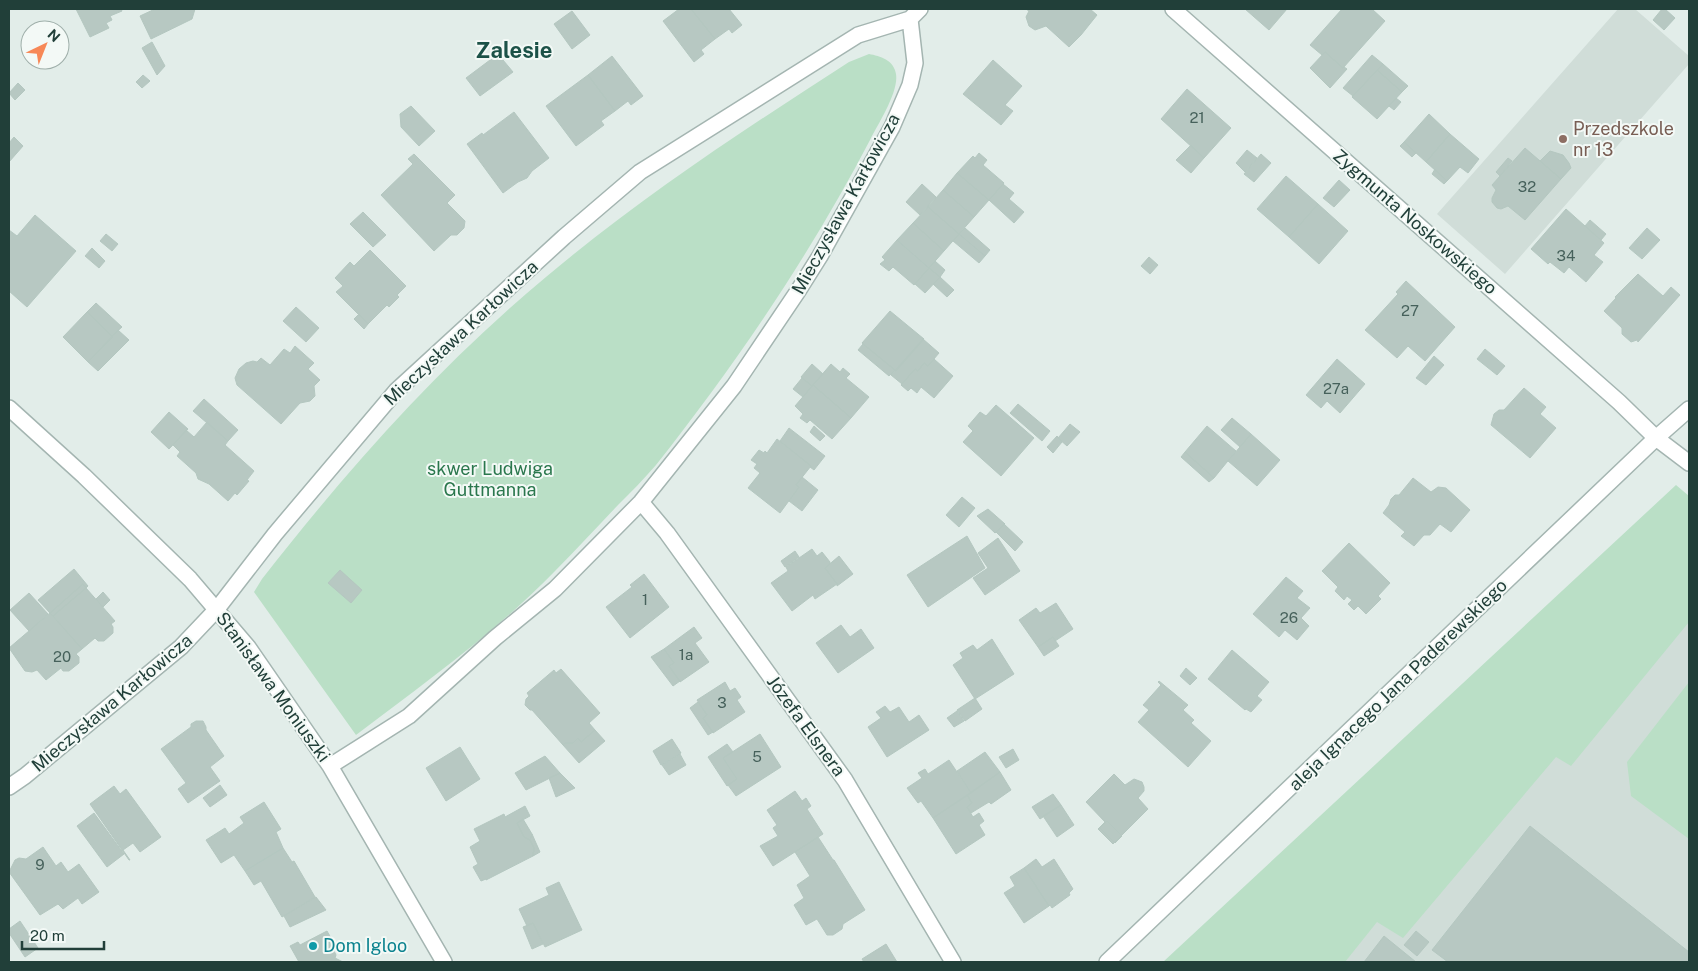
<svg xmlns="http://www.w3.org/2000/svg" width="1698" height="971" font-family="'Public Sans',sans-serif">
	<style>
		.built { fill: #d0ddd8 }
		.green { fill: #badfc6 }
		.building { fill: #b7c8c2; stroke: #b4c7c0 }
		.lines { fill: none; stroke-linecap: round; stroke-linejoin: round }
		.minor-casing { stroke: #a4b5b1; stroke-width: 18 }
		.minor { stroke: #fff; stroke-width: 15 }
		.education-dot { fill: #8d6e63; stroke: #f3f9f6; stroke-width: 2 }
		.culture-dot { fill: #0f9aa8; stroke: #f3f9f6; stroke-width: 2 }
		.labels { text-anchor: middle; stroke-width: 4; stroke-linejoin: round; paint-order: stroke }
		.number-label { font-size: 15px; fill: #46615b }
		.education-label { font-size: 18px; fill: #785e54; stroke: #f3f9f6; text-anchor: start }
		.street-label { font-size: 18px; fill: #213f39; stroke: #f3f9f6 }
		.park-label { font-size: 18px; fill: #2a774d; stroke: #f3f9f6 }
		.culture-label { font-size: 18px; fill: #0d838f; stroke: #f3f9f6; text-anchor: start }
		.district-label { font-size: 22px; font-weight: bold; fill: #1c5248; stroke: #f3f9f6 }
	</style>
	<rect width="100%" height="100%" fill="#e2ede9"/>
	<path class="built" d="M1618,9H1635L1689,56V64L1505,274L1437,214Z
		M1689,549V962H1257Z"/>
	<path class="green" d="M869,54C880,56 894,60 896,74C899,92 878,124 870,140C810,255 736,364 656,465C644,479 631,492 618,505C597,527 577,549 556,570C496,632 425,683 356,735L254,592L262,579C348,469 438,367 546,277C641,197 745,129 849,62Z
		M1676,485L1689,496V622L1571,766L1556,757L1403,938L1377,922L1345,962H1163Z
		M1689,682V839L1631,796L1627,762Z"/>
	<path class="building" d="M76,9H121L122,11L110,16L112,20L106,23L109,28L90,37Z
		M155,9H195L192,19L151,39L140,16Z
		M679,9H691L715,39L701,50L704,54L694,62L663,21Z
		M691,9H729L742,25L732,33L729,29L715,39Z
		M1026,9H1090L1097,15L1081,35L1069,47L1046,26L1035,30L1029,26L1026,17L1029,11Z
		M1245,9H1287L1269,30Z
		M1342,9H1372L1385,21L1343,68L1325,52L1322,55L1310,45Z
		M1662,9H1665L1675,18L1664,30L1653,20Z
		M572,11L590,35L572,49L554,24Z
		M152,42L165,66L157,75L142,48Z
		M1325,52L1343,68L1344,67L1347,69L1330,88L1310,68Z
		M498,54L513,72L480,96L466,78Z
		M1372,55L1383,64L1353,96L1343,88Z
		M612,56L643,96L631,105L628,101L615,111L588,75Z
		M993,60L1022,86L1005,105L1013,111L1001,125L963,94Z
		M1383,64L1408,86L1402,92L1377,70Z
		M1377,70L1402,92L1377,119L1352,97Z
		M143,75L150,81L142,88L136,82Z
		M588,75L615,111L601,121L604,125L576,146L546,106Z
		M18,83L25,90L15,100L9,93Z
		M1187,89L1231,128L1204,158L1161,119Z
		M1396,98L1401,102L1394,110L1389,106Z
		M411,106L435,131L419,146L401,127L400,114Z
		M514,112L549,158L532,171L527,178L518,182L503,193L467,144L482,133L483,135Z
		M1429,114L1450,134L1426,162L1404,142Z
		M1450,134L1479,159L1468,173L1460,167L1447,181L1426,162Z
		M14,137L23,146L9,162V143Z
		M1404,142L1416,153L1412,157L1400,146Z
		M1191,145L1204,158L1191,173L1176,160Z
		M1525,148L1561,179L1525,220L1508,206L1501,209L1497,208L1492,202V198L1496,190L1492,185Z
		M1247,150L1257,158L1245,172L1236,163Z
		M1550,151L1563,155L1569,163L1571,168L1561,179L1540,161Z
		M979,153L987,160L983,165L1004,183L989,200L957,173L973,156L975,158Z
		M414,154L455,195L447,203L465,221L464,228L457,235H451L434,251L381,195L413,164L408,159Z
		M1261,154L1271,163L1254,182L1244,174Z
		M1508,158L1512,161L1500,176L1496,172Z
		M1435,169L1447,181L1444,184L1432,174Z
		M957,173L989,200L974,217L943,190Z
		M1286,176L1318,204L1289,237L1257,209Z
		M1339,180L1350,190L1334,207L1323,198Z
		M922,184L936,197L920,215L906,202Z
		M1003,184L1014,193L1009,199L1024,212L1014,223L989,200Z
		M943,190L974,217L959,234L928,207Z
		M1318,204L1348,231L1319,264L1289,237Z
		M928,207L959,234L944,251L913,223Z
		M1566,209L1604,243L1594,255L1603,262L1586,282L1569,267L1564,273L1550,262L1548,264L1531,249Z
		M363,212L386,235L373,247L350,224Z
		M35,215L76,251L27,307L9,291V230L17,236Z
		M1590,220L1606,234L1601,240L1585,226Z
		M913,223L944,251L929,268L897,240Z
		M965,228L990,250L985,256L959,234Z
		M1647,228L1660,240L1642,259L1629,248Z
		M106,234L118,244L112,251L100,241Z
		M959,234L985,256L979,263L953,241Z
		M897,240L929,268L914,285L893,267L889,271L880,264L885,260L882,257Z
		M92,248L105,261L99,268L85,256Z
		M370,250L406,286L397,295L399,297L389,307L387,305L368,324L336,292L343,286L335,278L350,262L354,266Z
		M1149,257L1158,265L1150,274L1141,266Z
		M935,261L945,270L940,277L929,268Z
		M929,268L940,277L925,293L915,284Z
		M1638,274L1663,296L1671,287L1680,295L1638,342L1637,340L1631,342L1622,334V328L1604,311L1616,298L1615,297Z
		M940,277L954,290L947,297L933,284Z
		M1406,281L1455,327L1425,361L1408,346L1397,358L1365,330L1398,294L1396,292Z
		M96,303L122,327L112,336L87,312Z
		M296,307L319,328L306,342L283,321Z
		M890,311L924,339L896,371L862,343Z
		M87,312L113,337L88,362L63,337Z
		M359,314L368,324L364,329L354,319Z
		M118,330L129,340L98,371L88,362Z
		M923,339L939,353L928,366L924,363L918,371L915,369L902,384L891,375Z
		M863,344L895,370L889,376L858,350Z
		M295,346L314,363L308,369L320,380L314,386L315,396L310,401L300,403L281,424L237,385L235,378L239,369L246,363L253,361L257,362L261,358L270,365L284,349L290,353Z
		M1485,349L1505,366L1497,375L1477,359Z
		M1434,356L1444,365L1426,385L1416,378Z
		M934,359L953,376L934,398L921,387L917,393L911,388L908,391L901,385L915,369L918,371L924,363L928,366Z
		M1337,359L1365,384L1340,413L1327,401L1321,408L1306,395Z
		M812,364L823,374L812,386L801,377Z
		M831,364L840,372L843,368L850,374L846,378L869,397L851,418L813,385Z
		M802,378L812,386L803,397L793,389Z
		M813,385L851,418L832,439L810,420L807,423L800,418L803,414L795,406Z
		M1524,388L1546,407L1540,414L1556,428L1530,458L1491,425L1494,414L1499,410H1504Z
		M204,399L238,430L228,441L193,411Z
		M1018,404L1050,431L1042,441L1010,413Z
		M996,405L1034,438L1001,476L963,442L973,431L968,426L980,412L986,416Z
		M169,412L188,429L169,449L151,432Z
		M1232,418L1251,434L1240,447L1221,430Z
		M207,422L228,441L225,445L254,471L247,480L249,481L237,495L235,493L228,501L209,484L198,479L196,473L177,456L180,452L173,445L186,430L194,437Z
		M1070,424L1080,432L1067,446L1058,438Z
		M814,426L825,436L820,441L810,432Z
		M1207,426L1236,451L1214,478L1185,452Z
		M789,428L825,456L814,470L810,467L811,466L780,441Z
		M1251,434L1280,460L1257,486L1228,461Z
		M1057,436L1062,442L1053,453L1047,447Z
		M777,439L811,466L796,485L799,487L780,513L748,488L760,473L754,468L757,464L751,460L759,450L764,453L765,451L767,453Z
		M1185,452L1214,478L1209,482L1181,457Z
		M802,477L818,490L802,511L789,501L799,487L796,485Z
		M1413,478L1431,492L1438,487L1446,488L1470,510L1451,532L1440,524L1430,535H1424L1414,546L1401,536L1405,532L1383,513L1389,505L1391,499L1395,495H1399Z
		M962,497L975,508L959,527L946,515Z
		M988,509L1005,524L995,533L977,516Z
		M1004,524L1023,542L1015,551L996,532Z
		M967,536L985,568L928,607L907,575Z
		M998,538L1020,571L985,595L973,578L988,568L978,553Z
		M1349,543L1390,583L1378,596L1381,599L1366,614L1358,606L1354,610L1348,604L1352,600L1347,596L1344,600L1335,591L1338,587L1322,571Z
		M812,549L817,556L822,552L830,562V564L825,568L837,584L815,599L813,595L792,611L771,583L788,571L786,567Z
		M795,551L799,557L785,567L781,561Z
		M839,556L853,574L837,586V584L825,568Z
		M74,569L88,586L86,588L83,584L50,613L38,600Z
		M340,570L362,590L351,603L328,583Z
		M644,574L669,607L630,638L606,607L632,587L630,585Z
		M1286,577L1303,591L1297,598L1310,608L1301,618L1309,626L1297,640L1285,630L1279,637L1253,614Z
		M83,584L86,588L53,616L50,613Z
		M86,588L115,621L111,624L113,627V633L104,641H98L95,638L82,649L53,616Z
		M103,592L110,600L103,607L96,599Z
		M29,593L48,614L29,631L10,610Z
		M1056,603L1073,629L1055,641L1053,637L1038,647L1019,620L1036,608L1040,613Z
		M50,613L82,649L76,654L79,657V663L69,671H63L61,668L46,680L37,670L32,672L25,671L9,648Z
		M841,625L850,637L861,629L874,648L838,673L816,643Z
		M694,627L702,638L695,643L709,662L680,682L669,666L674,663L664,649Z
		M1053,637L1059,646L1044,656L1038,647Z
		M992,639L1014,674L975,699L953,665L963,658L960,653L973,645L977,650Z
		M664,649L674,663L669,666L680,681L673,686L651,657Z
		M1232,650L1269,682L1257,696L1262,700L1251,712L1246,709L1245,710L1208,679Z
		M1186,668L1197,678L1190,685L1180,676Z
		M561,669L600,713L589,723L595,730L581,742L578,738L573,743H565L563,745L532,710H530L525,705L526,699L529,696L527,693L554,670L556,673Z
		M1159,681L1188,705L1183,710L1194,720L1191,723L1211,741L1188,767L1138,722L1149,710L1143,705L1161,685L1158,682Z
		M725,682L730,691L735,688L741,697L737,700L745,712L713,733L703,718L707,715L697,700Z
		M975,698L982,709L965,721L957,710Z
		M698,702L707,715L703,718L713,732L708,735L690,708Z
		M885,706L890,712L899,707L909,722L919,715L929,730L887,757L868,727L881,718L876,712Z
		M957,711L964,721L954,727L947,718Z
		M196,721H203L206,727V730L224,756L210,767L220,781L188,803L178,789L186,783L161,749L191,727V724Z
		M595,730L605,741L579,763L563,745L565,743H573L578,738L581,742Z
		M760,734L781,767L736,796L728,785L737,779L723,758Z
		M672,739L681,753L661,765L653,751Z
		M727,744L733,752L723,758L737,779L727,786L708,757Z
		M460,747L480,779L446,801L426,768Z
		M1013,749L1019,760L1006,768L999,757Z
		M985,752L1000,772L971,793L957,771Z
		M680,754L686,765L669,775L662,765Z
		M545,756L560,773L526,790L515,773Z
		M949,760L971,793L933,818L921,801L918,803L907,788L922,778L918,773L925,769L928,774Z
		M1000,772L1011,790L991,804L989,802L971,813L967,807L972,803L967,795Z
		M560,773L575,788L556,797L549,778Z
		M1114,774L1125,785L1134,779L1142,782L1144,787V791L1138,798L1148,809L1113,844L1098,829L1105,822L1086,802Z
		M220,785L227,795L210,807L203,798Z
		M114,786L120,794L126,789L161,837L140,852L133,843L123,850L130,860H129L90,804Z
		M795,791L802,801L806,798L811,806L807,809L823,834L773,866L760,846L778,836L773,828L777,825L767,810Z
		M1053,794L1061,805L1040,819L1032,807Z
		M967,795L972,803L967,807L973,817L979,813L984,821L979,825L985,835L956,854L933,818Z
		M264,802L281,829L276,832L283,848L245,871L234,855L221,863L206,840L225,828L229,834L244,823L240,817Z
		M1061,805L1074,825L1057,837L1043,816Z
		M525,806L530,816L517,823L524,837L530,840L534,848L533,856L486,880V879L481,881L473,867L478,864L470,847L480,841L474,829L504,814L505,817Z
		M94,813L124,854L107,867L77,826Z
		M523,819L532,834L530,840L524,837L517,823Z
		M1107,821L1122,836L1115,843L1100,828Z
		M1530,826L1689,952V962H1448L1432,950Z
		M532,834L540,852L533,856L534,848L530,840Z
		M818,837L833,860H834L865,910L843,924L842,929L833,935H827L817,919L806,925L794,905L804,898L797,885L810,876L795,852Z
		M43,847L56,866L61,862L68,872L79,864L99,892L82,904L78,898L63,909L58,904L40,915L9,872L15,860L19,858L26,859Z
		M283,848L292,862L294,861L315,897L282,917L261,881L254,885L245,871Z
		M1036,859L1042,867L1054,859L1073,889L1069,893L1070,895L1052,908L1050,905L1049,906L1024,868Z
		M1024,868L1049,906L1024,923L1004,893L1015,886L1010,877Z
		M559,882L582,930L545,947L533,923L527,926L519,909L549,895L546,888Z
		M316,897L326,910L290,927L284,916Z
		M20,921L38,948L25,957L9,933V929Z
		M533,923L543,944L532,949L523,927Z
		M327,931L335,945L332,947L336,955L335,958L343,962H299L290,946L298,942L300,945Z
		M1416,931L1429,942L1417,956L1404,945Z
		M1384,936L1416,962H1364Z
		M886,944L897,962H864L862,959Z"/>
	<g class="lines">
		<defs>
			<path id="minor" d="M1173,9L1619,402L1656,438L1689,463
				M9,408L84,476L190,579L248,647L330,766L444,962
				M641,502L667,533L845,780L953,962
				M330,766L409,716L495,638L555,589L641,502L734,386L798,291L820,256L892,127L910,85L915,63L910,19
				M9,787L25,776L181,647L217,609L275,534L396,391L564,237L640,172L858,35L910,19L920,9
				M1107,962L1656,438L1689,409"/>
		</defs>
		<use href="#minor" class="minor-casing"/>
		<use href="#minor" class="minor"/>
	</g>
	<circle class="education-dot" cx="1563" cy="139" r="5"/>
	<circle class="culture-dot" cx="313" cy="946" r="5"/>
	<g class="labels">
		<g class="number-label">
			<text x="1197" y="123">21</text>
			<text x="1527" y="192">32</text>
			<text x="1566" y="261">34</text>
			<text x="1410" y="316">27</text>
			<text x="1336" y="394">27a</text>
			<text x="645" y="605">1</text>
			<text x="1289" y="623">26</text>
			<text x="686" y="660">1a</text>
			<text x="62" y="662">20</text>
			<text x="722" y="708">3</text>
			<text x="757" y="762">5</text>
			<text x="40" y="870">9</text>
		</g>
		<g class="education-label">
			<text x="1573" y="135">Przedszkole<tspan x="1573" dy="21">nr 13</tspan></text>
		</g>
		<g class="street-label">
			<text transform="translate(846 204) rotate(-61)" y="6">Mieczysława Karłowicza</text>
			<text transform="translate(1415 222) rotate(41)" y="6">Zygmunta Noskowskiego</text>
			<text transform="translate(461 333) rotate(-43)" y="6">Mieczysława Karłowicza</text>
			<text transform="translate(1398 685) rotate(-44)" y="6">aleja Ignacego Jana Paderewskiego</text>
			<text transform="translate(273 687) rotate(54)" y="6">Stanisława Moniuszki</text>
			<text transform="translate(112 703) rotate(-40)" y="6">Mieczysława Karłowicza</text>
			<text transform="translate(806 726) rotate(54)" y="6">Józefa Elsnera</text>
		</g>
		<g class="park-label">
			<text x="490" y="475">skwer Ludwiga<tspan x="490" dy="21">Guttmanna</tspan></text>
		</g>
		<g class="culture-label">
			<text x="323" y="952">Dom Igloo</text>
		</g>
		<g class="district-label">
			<text x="514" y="58">Zalesie</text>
		</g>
	</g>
	<rect width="1698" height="971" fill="none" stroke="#213f39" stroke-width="20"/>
	<g transform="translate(45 45) rotate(43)"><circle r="24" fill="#f3f9f6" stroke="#9fafaa"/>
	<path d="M0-4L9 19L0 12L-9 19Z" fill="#f78857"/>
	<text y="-8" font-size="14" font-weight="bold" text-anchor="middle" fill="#213f39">N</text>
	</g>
	<path d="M22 941v8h82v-8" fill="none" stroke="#213f39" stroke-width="2.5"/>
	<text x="30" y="941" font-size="15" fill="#213f39" stroke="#f3f9f6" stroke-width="4" paint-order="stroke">20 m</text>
</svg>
